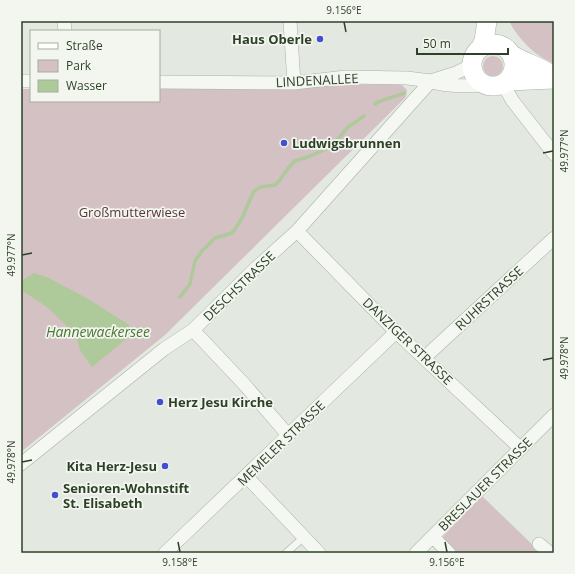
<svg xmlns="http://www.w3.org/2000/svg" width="575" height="574" font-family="'Open Sans',sans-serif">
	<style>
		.green { fill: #d3c1c4 }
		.water { fill: #aec99a }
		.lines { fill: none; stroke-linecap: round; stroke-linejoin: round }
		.stream { stroke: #aec99a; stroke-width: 3.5 }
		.service-casing { stroke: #a9b3a5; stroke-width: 8 }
		.minor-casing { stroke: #a9b3a5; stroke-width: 14 }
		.secondary-casing { stroke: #a9b3a5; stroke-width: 20 }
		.service { stroke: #f4f7f2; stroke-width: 7 }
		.minor { stroke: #f4f7f2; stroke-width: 13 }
		.secondary { stroke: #fff; stroke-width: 19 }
		.ticks { fill: none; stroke: #2f4028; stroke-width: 1.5 }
		.poi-dot { fill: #434ed0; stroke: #f2f6ef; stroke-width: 1.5 }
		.labels { text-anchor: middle; stroke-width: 3.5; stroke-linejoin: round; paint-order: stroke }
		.poi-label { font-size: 13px; font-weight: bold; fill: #2f4028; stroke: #f2f6ef; text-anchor: start }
		.street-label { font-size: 13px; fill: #2f4028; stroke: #f2f6ef }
		.park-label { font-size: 13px; fill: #5c353a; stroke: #f2f6ef }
		.water-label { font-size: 14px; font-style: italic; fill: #4b7532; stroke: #f2f6ef }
		.neatline { fill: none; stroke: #2f4028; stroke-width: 1.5 }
		.ticks-label { font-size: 10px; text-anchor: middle; fill: #2f4028 }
	</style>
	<rect width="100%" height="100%" fill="#e3e9e0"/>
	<path class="green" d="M509,21H554V64C534,55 519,40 509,21Z
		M483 66a10 10 0 1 1 20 0a10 10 0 1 1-20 0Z
		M401,84L407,90L406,97L165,335L21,452V89H31V101H159V87Z
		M482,496L541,553H458L443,537Z"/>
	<path class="water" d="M34,273L49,278L90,300L129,325L131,335L92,367L80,350L76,335L47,307L23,291L21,281Z"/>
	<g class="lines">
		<path class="stream" d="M375,104C384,98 394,98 404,93
			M180,297L190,284L195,261L202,251L215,238L232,233L235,229L242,218L254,191L261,187L275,185L279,181L289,167L295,161L308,157L326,149L338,139L347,128L364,116"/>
		<defs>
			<path id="service" d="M286,553L304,537"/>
			<path id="minor" d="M64,21L65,31
				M290,21L294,83
				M21,81H31
				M159,82L294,83L346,77L407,78L431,81L456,73L472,65
				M432,82C450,87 468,86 486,85
				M503,84L512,100L554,154
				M297,231L396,332L521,449
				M193,330L244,384L288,435
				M424,358L554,238
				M21,464L164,349L193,330L256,268L297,231L431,81
				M246,476L319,553
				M433,537L449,553
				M539,544L550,553
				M165,553L396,332
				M416,553L554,415"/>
			<path id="secondary" d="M472 65a21 21 0 1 1 42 0a21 21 0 1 1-42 0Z
				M480,49L484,41L487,21
				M512,55C525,63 542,67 554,77
				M507,81L554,79"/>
		</defs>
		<use href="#service" class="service-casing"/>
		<use href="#minor" class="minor-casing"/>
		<use href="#secondary" class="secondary-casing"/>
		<use href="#service" class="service"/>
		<use href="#minor" class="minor"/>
		<use href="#secondary" class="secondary"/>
	</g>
	<path class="ticks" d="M344,22L346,32M543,153L553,151M22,255L32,253M543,360L553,358M22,462L32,460M178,542L180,552M445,542L447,552"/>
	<g class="poi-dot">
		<circle cx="320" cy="39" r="4"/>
		<circle cx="284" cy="143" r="4"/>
		<circle cx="160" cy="402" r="4"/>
		<circle cx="165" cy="466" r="4"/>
		<circle cx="55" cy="495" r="4"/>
	</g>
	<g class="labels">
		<g class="poi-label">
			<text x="312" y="44" text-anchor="end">Haus Oberle</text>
			<text x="292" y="148">Ludwigsbrunnen</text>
			<text x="168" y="407">Herz Jesu Kirche</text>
			<text x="157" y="471" text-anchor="end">Kita Herz-Jesu</text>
			<text x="63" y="493">Senioren-Wohnstift<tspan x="63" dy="15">St. Elisabeth</tspan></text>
		</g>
		<g class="street-label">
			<text transform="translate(317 80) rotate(-3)" y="5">LINDENALLEE</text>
			<text transform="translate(239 286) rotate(-44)" y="5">DESCHSTRASSE</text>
			<text transform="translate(489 298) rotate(-43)" y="5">RUHRSTRASSE</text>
			<text transform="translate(408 341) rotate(44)" y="5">DANZIGER STRASSE</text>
			<text transform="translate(281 443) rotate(-44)" y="5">MEMELER STRASSE</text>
			<text transform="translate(485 484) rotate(-45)" y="5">BRESLAUER STRASSE</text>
		</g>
		<g class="park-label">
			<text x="132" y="217">Großmutterwiese</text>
		</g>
		<g class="water-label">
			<text x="98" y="337">Hannewackersee</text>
		</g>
	</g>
	<rect width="575" height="574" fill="none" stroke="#f2f6ef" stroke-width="44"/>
	<rect x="30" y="30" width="130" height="72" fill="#f2f6ef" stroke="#a4ad9f"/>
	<rect x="38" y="43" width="20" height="6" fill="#ffffff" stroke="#a4ad9f"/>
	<text x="66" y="50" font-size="12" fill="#2f4028">Straße</text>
	<rect x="38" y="60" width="20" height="12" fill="#d3c1c4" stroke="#a4ad9f"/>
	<text x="66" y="70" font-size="12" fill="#2f4028">Park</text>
	<rect x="38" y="80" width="20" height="12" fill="#aec99a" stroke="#a4ad9f"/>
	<text x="66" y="90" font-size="12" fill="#2f4028">Wasser</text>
	<path d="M417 48v6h91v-6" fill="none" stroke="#2f4028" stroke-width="2"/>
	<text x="423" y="48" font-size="12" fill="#2f4028" stroke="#f2f6ef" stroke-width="3" paint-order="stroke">50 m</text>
	<rect x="22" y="22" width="531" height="530" class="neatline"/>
	<g class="ticks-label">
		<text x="344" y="14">9.156°E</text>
		<text transform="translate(564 151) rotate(-90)" y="4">49.977°N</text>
		<text transform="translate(11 255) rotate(-90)" y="4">49.977°N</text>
		<text transform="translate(564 358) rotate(-90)" y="4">49.978°N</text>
		<text transform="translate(11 462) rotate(-90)" y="4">49.978°N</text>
		<text x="180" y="566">9.158°E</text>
		<text x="447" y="566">9.156°E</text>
	</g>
</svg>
